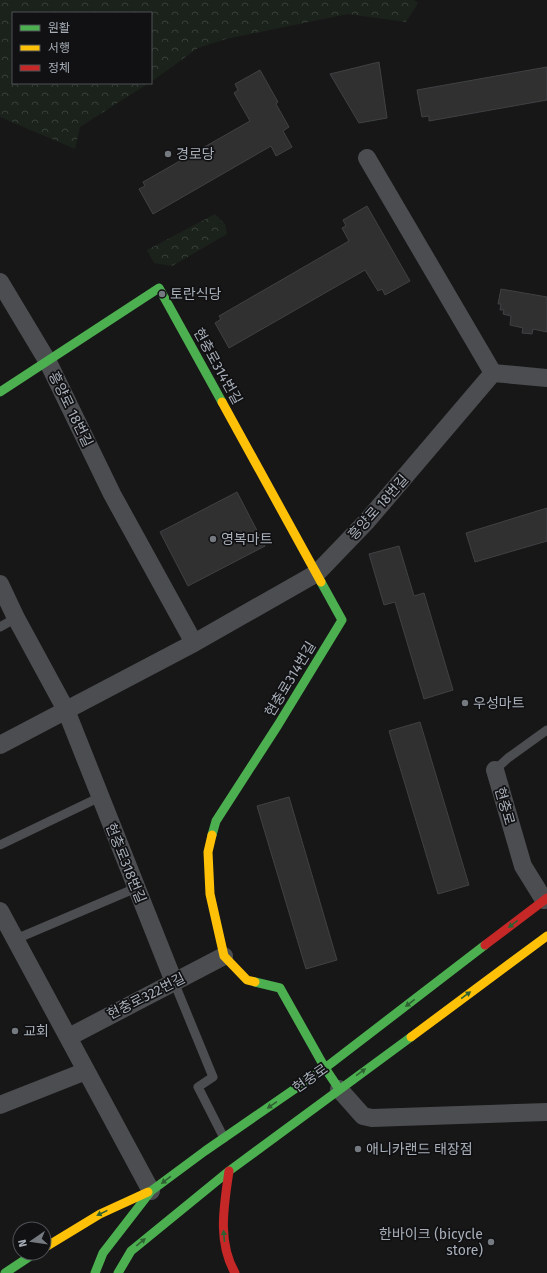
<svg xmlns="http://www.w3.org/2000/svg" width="547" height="1273" font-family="'Fira Sans','Noto Sans KR',sans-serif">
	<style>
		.forest { fill: url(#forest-crowns) }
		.building { fill: #303031; stroke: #3f4143 }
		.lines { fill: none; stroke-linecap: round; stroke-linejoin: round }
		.lane { stroke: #4b4d50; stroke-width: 9 }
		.street { stroke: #4b4d50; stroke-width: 18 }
		.fast { stroke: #4caf50; stroke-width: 9 }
		.slow { stroke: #ffc107; stroke-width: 9 }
		.jam { stroke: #c62828; stroke-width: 9 }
		.oneway { fill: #2e6032 }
		.poi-dot { fill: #757a80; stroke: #111113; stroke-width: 1.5 }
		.labels { text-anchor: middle; stroke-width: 3.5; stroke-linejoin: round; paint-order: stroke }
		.poi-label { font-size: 14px; fill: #a8afb9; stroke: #111113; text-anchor: start }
		.street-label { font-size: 14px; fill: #a8afb9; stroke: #111113 }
	</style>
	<defs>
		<pattern id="forest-crowns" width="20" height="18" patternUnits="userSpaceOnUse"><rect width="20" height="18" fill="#1b221b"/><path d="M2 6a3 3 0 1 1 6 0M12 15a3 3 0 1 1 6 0" fill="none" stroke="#39403a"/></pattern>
	</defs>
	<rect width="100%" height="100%" fill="#171717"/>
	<path class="forest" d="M0,0H414L418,3L406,22L348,14L226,39L198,48L151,82V13H13V83H149L80,127L75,149L0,117Z
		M215,214L225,224L227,234L172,266L154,263L147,250Z"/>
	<path class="building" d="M379,62L387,118L359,123L330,74Z
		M547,67V100L429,121V116L422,117L417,90Z
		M260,70L278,102L276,104L289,127L283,131L292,147L276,156L271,146L153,214L139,189L145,186L143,182L250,121L234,93L238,90L235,84Z
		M367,206L410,281L385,295L382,289L378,291L365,270L229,348L215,323L221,319L219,316L349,241L342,228L346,226L343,220Z
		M501,289L547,297V332L533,329L532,334L522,333L523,328L510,325L511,316L503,314L504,310H500L501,304H498Z
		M237,492L265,546L188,586L160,532Z
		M547,508V541L475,562L466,533Z
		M399,546L414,596L424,593L453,690L424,699L395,602L384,605L369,554Z
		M420,722L469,885L438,894L389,731Z
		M289,797L337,960L306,969L257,806Z"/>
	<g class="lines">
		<path class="lane" d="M0,627L16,618
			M495,770L508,758L547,730
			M0,845L100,797
			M16,939L136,888
			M174,982L213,1077L198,1087L224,1138"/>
		<path class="street" d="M367,158L493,373
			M0,282L48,362L112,494L194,643
			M493,373L547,378
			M0,584L16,618L66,710L174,982
			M0,745L194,643L317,573L367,521L493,373
			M495,770L523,866L544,900
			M0,911L151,1191
			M69,1037L224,956
			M339,1089L363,1116L372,1118L547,1112
			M0,1105L86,1071"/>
		<path class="fast" d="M0,392L159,288L222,402
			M212,835L216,821L278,725L342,620L321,582
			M255,982L280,988L325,1068L339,1089
			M5,1273L35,1253
			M95,1273L103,1253L151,1191L205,1151L325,1068L485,945
			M118,1273L131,1251L229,1171L411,1037"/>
		<path class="slow" d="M222,402L321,582
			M212,835L208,852L210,894L224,956L247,980L255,982
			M411,1037L547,936
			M44,1248L100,1214L148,1192"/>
		<path class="jam" d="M485,945L547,898
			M229,1171C224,1206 217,1241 235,1273"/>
	</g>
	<defs><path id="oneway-solid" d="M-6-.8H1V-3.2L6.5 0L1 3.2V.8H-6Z"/></defs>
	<g class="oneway">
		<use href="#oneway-solid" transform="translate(513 924) rotate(143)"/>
		<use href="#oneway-solid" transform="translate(466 995) rotate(-36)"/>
		<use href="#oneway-solid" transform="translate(410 1003) rotate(142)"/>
		<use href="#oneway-solid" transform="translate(361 1072) rotate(-36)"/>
		<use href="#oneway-solid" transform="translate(272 1105) rotate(145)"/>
		<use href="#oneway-solid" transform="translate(166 1180) rotate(143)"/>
		<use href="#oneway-solid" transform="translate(102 1213) rotate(154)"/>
		<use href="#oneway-solid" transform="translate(224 1236) rotate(-95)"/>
		<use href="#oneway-solid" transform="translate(141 1242) rotate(-39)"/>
	</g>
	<g class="poi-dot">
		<circle cx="168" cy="154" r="4"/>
		<circle cx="162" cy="294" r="4"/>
		<circle cx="213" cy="539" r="4"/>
		<circle cx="465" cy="703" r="4"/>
		<circle cx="15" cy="1031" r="4"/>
		<circle cx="358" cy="1149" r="4"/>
		<circle cx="491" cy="1242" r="4"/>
	</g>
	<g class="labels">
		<g class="poi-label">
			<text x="176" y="159">경로당</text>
			<text x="170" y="299">토란식당</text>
			<text x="221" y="544">영복마트</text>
			<text x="473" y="708">우성마트</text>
			<text x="23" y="1036">교회</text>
			<text x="366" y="1154">애니카랜드 태장점</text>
			<text x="483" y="1239" text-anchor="end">한바이크 (bicycle<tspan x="483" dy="16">store)</tspan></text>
		</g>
		<g class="street-label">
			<text transform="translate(218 366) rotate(61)" y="5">현충로314번길</text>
			<text transform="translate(71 409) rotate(64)" y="5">흥양로 18번길</text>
			<text transform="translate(378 507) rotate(-48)" y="5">흥양로 18번길</text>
			<text transform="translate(290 679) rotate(-59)" y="5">현충로314번길</text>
			<text transform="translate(505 806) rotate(74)" y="5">현충로</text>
			<text transform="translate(126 863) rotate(68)" y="5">현충로318번길</text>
			<text transform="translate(146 996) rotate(-27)" y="5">현충로322번길</text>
			<text transform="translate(310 1078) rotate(-35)" y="5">현충로</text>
		</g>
	</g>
	<rect x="12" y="12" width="140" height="72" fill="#111113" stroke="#4d5055"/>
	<rect x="20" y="25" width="20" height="6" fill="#4caf50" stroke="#4d5055"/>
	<text x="48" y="32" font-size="12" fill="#a8afb9">원활</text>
	<rect x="20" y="45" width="20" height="6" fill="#ffc107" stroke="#4d5055"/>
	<text x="48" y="52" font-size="12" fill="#a8afb9">서행</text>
	<rect x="20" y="65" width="20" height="6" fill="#c62828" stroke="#4d5055"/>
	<text x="48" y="72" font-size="12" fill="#a8afb9">정체</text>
	<g transform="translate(32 1241) rotate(257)"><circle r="19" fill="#111113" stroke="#4d5055"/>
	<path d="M0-3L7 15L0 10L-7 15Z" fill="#757a80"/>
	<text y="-6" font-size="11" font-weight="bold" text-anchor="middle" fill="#a8afb9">N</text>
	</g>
</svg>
